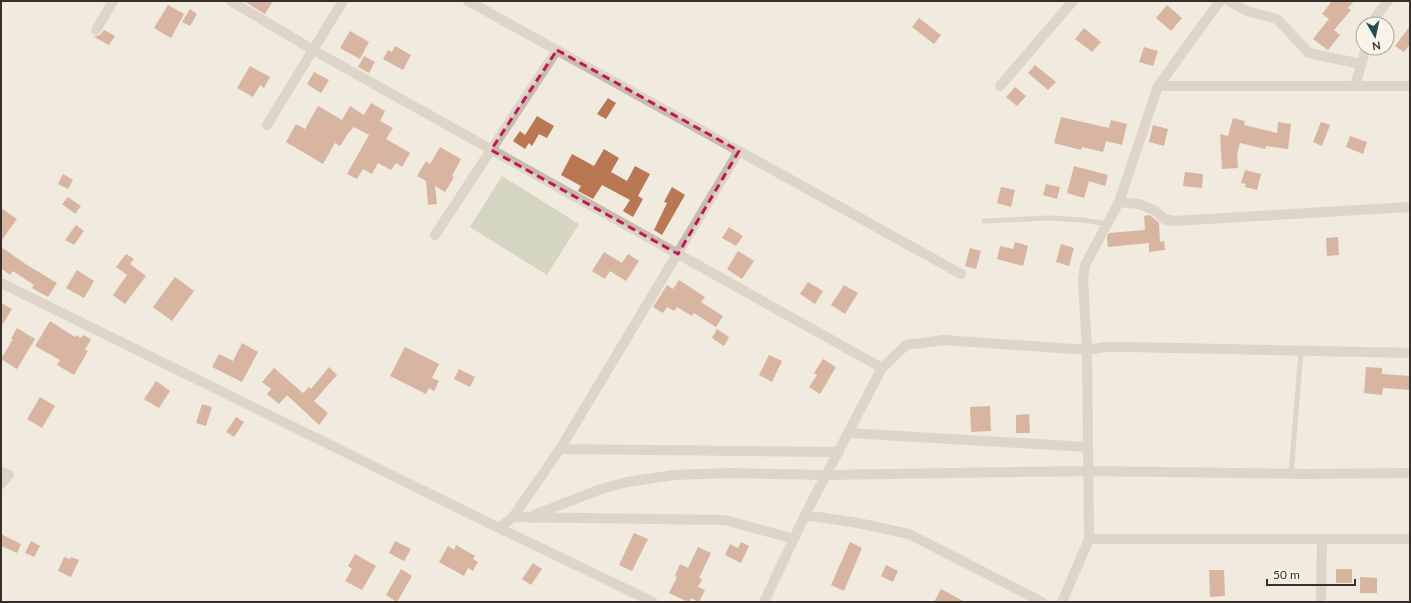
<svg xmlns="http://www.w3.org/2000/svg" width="1411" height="603" font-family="Lato,sans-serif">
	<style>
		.pitch { fill: #b1bea0 }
		.building { fill: #b97754 }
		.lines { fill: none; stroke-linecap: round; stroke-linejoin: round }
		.service { stroke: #c7bbac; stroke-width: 5 }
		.minor { stroke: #c7bbac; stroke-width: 10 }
		.marked { fill: none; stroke: #c2185b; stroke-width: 3; stroke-dasharray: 8 5; stroke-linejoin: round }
	</style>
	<rect width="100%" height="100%" fill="#f0eadf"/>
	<path class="pitch" d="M502,176L579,224L547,275L470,227Z"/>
	<path class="building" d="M244,1H273L265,14Z
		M1332,1H1354L1348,8L1351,10L1334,30L1340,35L1328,50L1313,39L1329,19L1322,14Z
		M168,5L184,14L171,38L154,28Z
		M1167,5L1182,18L1171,31L1156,18Z
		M190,9L197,14L190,26L182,22Z
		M919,18L941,35L934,44L912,27Z
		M1410,26V44L1404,52L1395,46Z
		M1084,28L1101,42L1092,52L1075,39Z
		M104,30L115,36L109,45L94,37L100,35Z
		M350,31L369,42L360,59L340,48Z
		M395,46L411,55L403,70L383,59L388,50L392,52Z
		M1144,47L1158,51L1153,66L1139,62Z
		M364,56L375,62L369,73L358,67Z
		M1035,65L1056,82L1048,90L1028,73Z
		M250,66L270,77L264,88L260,85L253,97L237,88Z
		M314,72L329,80L321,93L307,84Z
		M1015,87L1026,96L1017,106L1006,97Z
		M608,98L616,103L606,119L597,114Z
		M371,103L385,111L380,121L393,128L386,139L410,153L402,167L396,163L391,170L378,163L372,174L363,169L357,179L347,174L369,135L354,127L349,132L340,146L335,143L323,164L286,142L296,124L305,129L318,106L342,120L350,106L364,115Z
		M537,116L554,126L547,138L539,134L532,146L529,143L525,149L513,141L520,131L525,135Z
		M1061,117L1109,128L1111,120L1127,124L1122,145L1106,141L1103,152L1082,147L1081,150L1054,143Z
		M1233,118L1245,121L1244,125L1277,133L1278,122L1291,124L1288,149L1266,146L1265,149L1240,143L1237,155L1238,168L1222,169L1220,134L1228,136Z
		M1321,122L1330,125L1322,146L1313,142Z
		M1153,125L1168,129L1164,146L1149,142Z
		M1350,136L1367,142L1363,154L1346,147Z
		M440,147L461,159L452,176L454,177L445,192L435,186L437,204L428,205L426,181L417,176L426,161L430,164Z
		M604,149L619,158L611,172L627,181L635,166L650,174L638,196L643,199L633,217L623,211L630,200L602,185L593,199L578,191L581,186L561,175L572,154L594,166Z
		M1074,166L1108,175L1105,186L1089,181L1084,198L1067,193Z
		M1245,170L1261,174L1257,190L1245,187L1246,184L1241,183Z
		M1185,172L1203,174L1202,188L1183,186Z
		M63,174L73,180L68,189L58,184Z
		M1046,184L1060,187L1057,199L1043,195Z
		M672,187L685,195L662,235L654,230L667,203L664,202Z
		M1001,187L1015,190L1011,207L997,203Z
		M68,197L81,206L75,214L62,204Z
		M1,208L17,219L1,241Z
		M1150,215L1159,223L1160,242L1164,241L1165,250L1149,252V243L1108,247L1107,237L1109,233L1145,230L1144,216Z
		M76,225L84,231L74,245L65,240Z
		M729,227L743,236L736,246L722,238Z
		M1338,237L1339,255L1327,256L1326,238Z
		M1015,242L1028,246L1023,266L997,259L1000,246L1013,249Z
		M1061,244L1074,248L1069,266L1056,262Z
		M1,247L27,265L57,283L48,297L32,288L34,285L13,271L10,275L1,268Z
		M970,248L981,251L976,269L965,266Z
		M738,251L754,261L742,279L727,269Z
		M604,252L622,263L628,254L639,261L626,281L610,271L605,279L592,271Z
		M126,254L134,259L130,264L146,276L125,304L113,295L127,275L116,267Z
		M77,270L94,281L84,298L66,288Z
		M175,277L194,291L172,321L153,307Z
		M679,280L705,297L701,302L723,316L716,327L694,313L692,316L677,307L674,311L667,307L663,313L653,307L667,285L673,289Z
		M808,282L823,291L815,304L800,294Z
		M844,285L858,293L845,314L831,305Z
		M1,303L12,309L1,327Z
		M50,321L75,337L76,335L81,338L83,335L91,339L85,350L88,351L74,375L57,365L60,360L35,346Z
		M17,328L35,339L17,369L1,359L13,339H11Z
		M717,329L729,337L724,346L712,338Z
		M242,343L258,352L242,382L212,367L219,354L233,361Z
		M405,347L439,364L432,378L439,381L434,391L429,388L426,394L390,376Z
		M769,355L782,361L772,382L759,375Z
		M823,359L836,367L820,394L809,387L817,375L814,373Z
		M329,367L337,375L314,401L328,413L319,425L287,395L279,404L267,394L271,389L262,382L274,368L303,393L309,387L311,389Z
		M1366,367L1382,368V374L1410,376V390L1383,388L1382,395L1364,393Z
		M459,369L475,377L470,387L454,379Z
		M156,381L170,391L159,408L144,399Z
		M40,397L55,406L42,428L27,419Z
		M202,404L212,407L206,426L196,423Z
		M990,406L991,431L971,432L970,407Z
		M1029,414L1030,433H1016V415Z
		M236,417L244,422L234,437L226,432Z
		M634,533L648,539L632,571L619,565Z
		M1,534L21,544L17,553L1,546Z
		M31,541L40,546L34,557L25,553Z
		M395,541L411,549L404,561L389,553Z
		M741,542L749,546L741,563L725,555L730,544L738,548Z
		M850,542L862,548L844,591L831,585Z
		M456,545L475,556L473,559L478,562L473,571L468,568L464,576L439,562L448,546L454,550Z
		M698,547L711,553L699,578L702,579L698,587L705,590L699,602L691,598L690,602H688L669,593L677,577L675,576L680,564L688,568Z
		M355,554L376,566L362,590L345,581L352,569L348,566Z
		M64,557L70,559L71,557L79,560L71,577L58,571Z
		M533,563L542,569L531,585L522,579Z
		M886,565L898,571L893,582L881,576Z
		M401,569L412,576L397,602L386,595Z
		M1336,569H1352V583H1336Z
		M1209,570H1224L1225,596L1210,597Z
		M1360,577L1377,578V593H1360Z
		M941,589L965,602H934Z"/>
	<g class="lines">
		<path class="service" d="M984,221L1049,218L1083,220L1107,224
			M1291,474L1301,351"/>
		<path class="minor" d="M231,1L313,50L882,368
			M468,1L961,274
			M1229,1L1247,11L1277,19L1309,53L1361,64
			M1374,24L1376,16L1388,1
			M96,30L113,1
			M1000,86L1073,1
			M1158,86H1410
			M1355,86L1366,48
			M267,125L343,1
			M1119,202L1139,204L1156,211L1164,219L1173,221L1410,207
			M435,235L557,50
			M1,283L499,528L653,602
			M849,433L1087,447
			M560,449L839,452
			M1,472L9,475L1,484
			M805,515L858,523L909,534L1042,602
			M513,517L725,520L794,539
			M533,518L534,515L601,489L627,482L674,475L729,473L826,475L1088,471L1305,474L1410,473
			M499,528L513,517L560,449L739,151
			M1089,539H1410
			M764,602L805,515L882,368L906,345L944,340L1087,350L1105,347H1128L1410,353
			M1062,602L1089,539L1087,350L1083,280L1085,265L1119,202L1158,86L1220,1
			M1321,602L1322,539"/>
	</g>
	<path d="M0 0H1411V603H0ZM557,50L739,151L678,254L491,150Z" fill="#f0eadf" fill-opacity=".55" fill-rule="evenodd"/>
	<path class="marked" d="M557,50L739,151L678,254L491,150Z"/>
	<rect width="1411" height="603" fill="none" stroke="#362f2a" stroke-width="4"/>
	<g transform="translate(1375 36) rotate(171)"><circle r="19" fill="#f8f3eb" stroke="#aaa59e"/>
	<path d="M0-3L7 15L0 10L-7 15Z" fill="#244b53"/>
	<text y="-6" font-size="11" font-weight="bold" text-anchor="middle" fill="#362f2a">N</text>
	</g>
	<path d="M1267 579v6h88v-6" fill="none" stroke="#362f2a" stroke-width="2"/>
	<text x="1273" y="579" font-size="12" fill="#362f2a" stroke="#f8f3eb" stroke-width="3" paint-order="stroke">50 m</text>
</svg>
